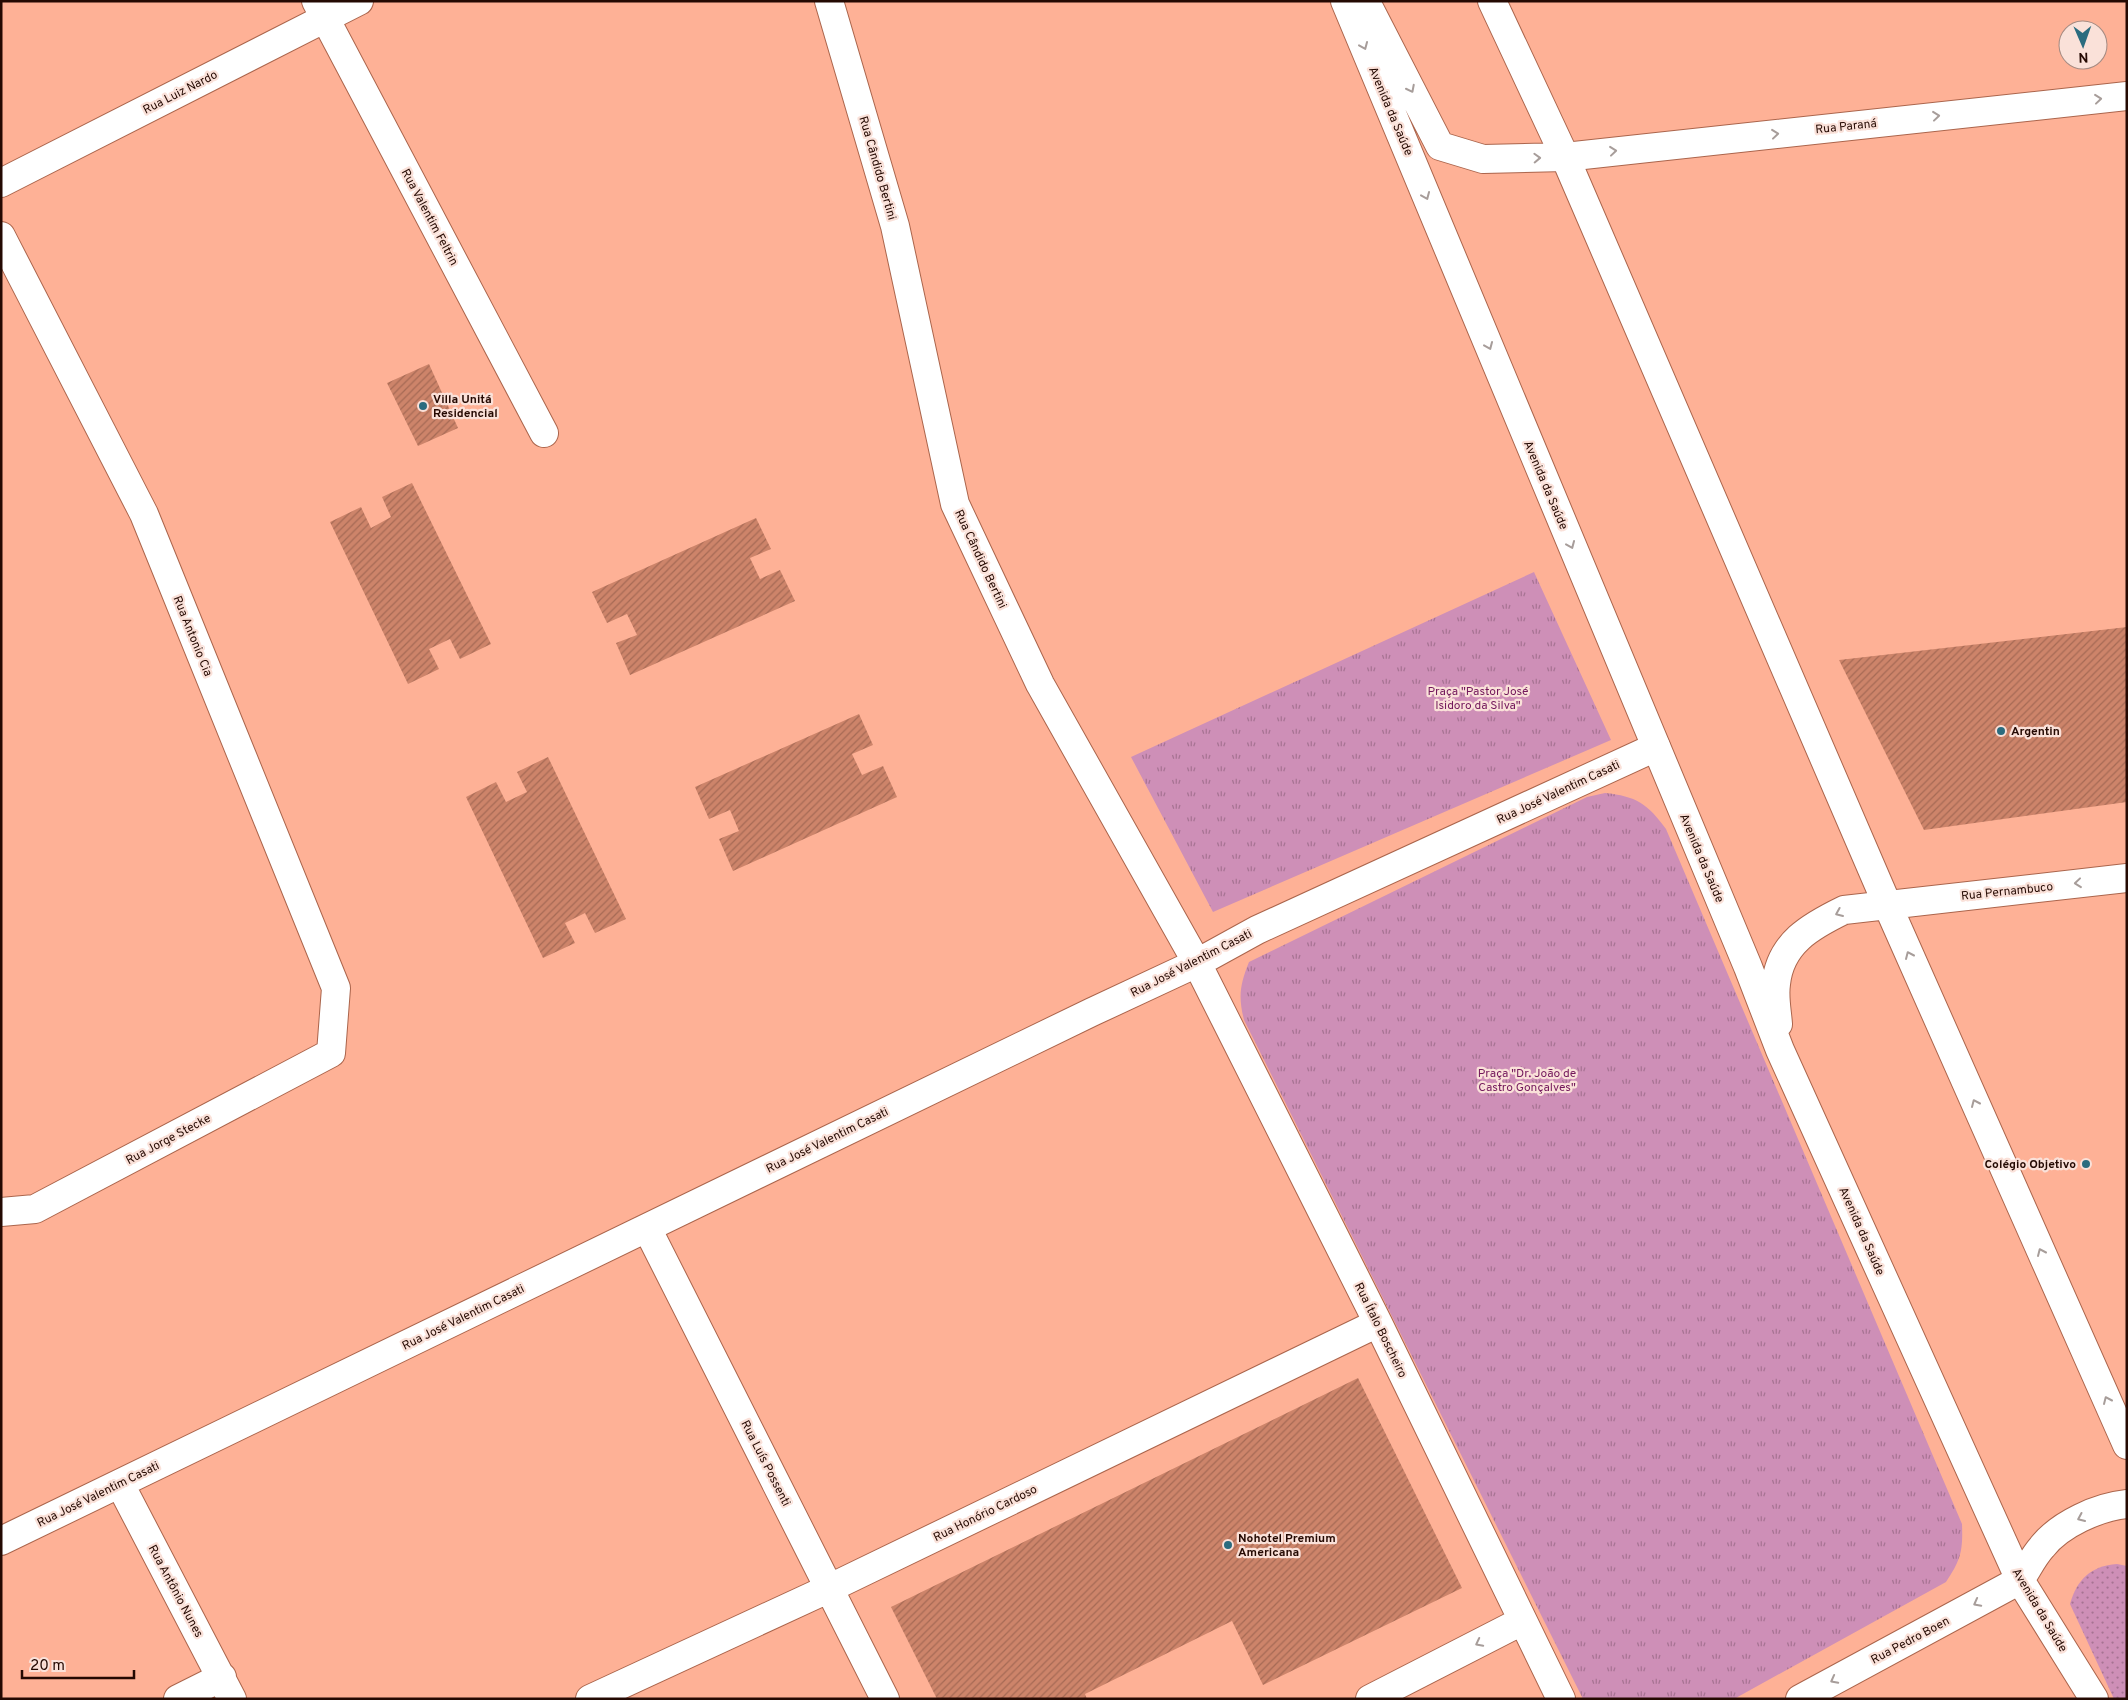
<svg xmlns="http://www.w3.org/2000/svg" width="2128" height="1700" font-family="Overpass,sans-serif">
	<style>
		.grass { fill: url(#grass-dots) }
		.park { fill: url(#park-tufts) }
		.building { fill: url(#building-hatch) }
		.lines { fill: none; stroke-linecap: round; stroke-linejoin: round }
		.street-casing { stroke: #ab654c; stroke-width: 30 }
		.secondary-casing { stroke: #ab654c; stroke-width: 30 }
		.street { stroke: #fff; stroke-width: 28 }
		.secondary { stroke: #fff; stroke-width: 28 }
		.oneway { stroke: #a79d9a }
		.poi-dot { fill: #2b6c7f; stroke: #fae1d9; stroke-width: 2 }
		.labels { text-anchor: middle; stroke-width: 4.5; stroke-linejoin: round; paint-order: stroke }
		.street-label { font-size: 12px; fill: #240902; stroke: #fae1d9 }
		.poi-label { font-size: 12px; font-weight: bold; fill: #240902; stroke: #fae1d9; text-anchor: start }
		.park-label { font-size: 12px; fill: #73185c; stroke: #fae1d9 }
	</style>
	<defs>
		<pattern id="grass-dots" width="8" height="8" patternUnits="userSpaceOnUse" patternTransform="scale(1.25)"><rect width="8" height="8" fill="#ce8fb7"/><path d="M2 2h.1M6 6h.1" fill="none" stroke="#a77393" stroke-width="1.8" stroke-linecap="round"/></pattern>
		<pattern id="park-tufts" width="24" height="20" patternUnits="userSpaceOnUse" patternTransform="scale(1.25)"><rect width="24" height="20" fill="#ce8fb7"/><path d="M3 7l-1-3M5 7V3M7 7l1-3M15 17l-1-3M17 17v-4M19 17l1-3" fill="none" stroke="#a77393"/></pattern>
		<pattern id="building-hatch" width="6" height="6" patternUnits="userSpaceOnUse" patternTransform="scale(1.25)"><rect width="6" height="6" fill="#cd846a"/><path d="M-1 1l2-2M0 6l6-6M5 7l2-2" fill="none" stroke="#a66a55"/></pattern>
	</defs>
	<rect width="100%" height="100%" fill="#feb196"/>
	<path class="grass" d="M2117,1564L2127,1566V1699H2114L2070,1604C2077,1579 2091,1566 2117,1564Z"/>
	<path class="park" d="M1534,572L1611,740L1213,912L1131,757Z
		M1605,793C1636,796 1648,804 1666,829L1962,1524C1963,1551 1961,1560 1946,1582L1734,1699H1583L1244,1020C1238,996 1240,985 1249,962L1587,797Z"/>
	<path class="building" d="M429,364L458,428L418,446L387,383Z
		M412,483L491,644L460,659L450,639L429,649L439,669L408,684L330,522L361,507L371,528L391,517L382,497Z
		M756,518L771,549L750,558L760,579L780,570L795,601L630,675L616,643L637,635L627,614L607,623L592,592Z
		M2127,627V802L1924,830L1839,660Z
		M859,714L873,745L852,754L862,775L883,766L897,797L733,871L719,839L739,831L730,810L709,819L695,787Z
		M548,757L626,919L595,933L585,913L565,923L575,943L543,958L466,797L496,782L506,802L527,792L517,772Z
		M1358,1378L1462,1588L1263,1685L1232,1621L1085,1694L1087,1699H937L891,1607Z"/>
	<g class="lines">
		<defs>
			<path id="street" d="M316,1L544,433
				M829,1L895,226L955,504L1040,684L1197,963L1378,1323L1561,1699
				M1565,157L2127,96
				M1,183L359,1
				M1,236L144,514L336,988L331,1053L35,1209L1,1212
				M647,1228L885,1699
				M120,1484L232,1699
				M1,1541L1092,1012L1197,963L1257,930L1656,747
				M178,1699L222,1677
				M590,1699L830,1588L1378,1323
				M1370,1699L1522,1621
				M1800,1699L2020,1580"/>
			<path id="secondary" d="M1345,1L1748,967L1780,1050L2020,1580L2094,1699
				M1362,1L1367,4L1440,146L1483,159L1565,157
				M1492,1L1565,157L1887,904L2127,1445
				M1778,1024C1777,1011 1774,997 1776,984C1780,943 1811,926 1844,910L2127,878
				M2020,1580C2027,1570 2033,1557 2042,1547C2060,1524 2098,1507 2127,1504"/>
		</defs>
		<use href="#street" class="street-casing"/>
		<use href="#secondary" class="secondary-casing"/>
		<use href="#street" class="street"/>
		<use href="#secondary" class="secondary"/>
	</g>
	<defs><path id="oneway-chevron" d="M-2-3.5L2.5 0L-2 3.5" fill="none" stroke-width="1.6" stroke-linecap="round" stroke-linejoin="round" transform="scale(1.25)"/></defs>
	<g class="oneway">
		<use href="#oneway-chevron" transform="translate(1364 46) rotate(67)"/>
		<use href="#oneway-chevron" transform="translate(1411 89) rotate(63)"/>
		<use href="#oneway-chevron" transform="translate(2098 99) rotate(-6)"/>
		<use href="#oneway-chevron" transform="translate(1936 116) rotate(-6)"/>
		<use href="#oneway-chevron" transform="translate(1775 134) rotate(-6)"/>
		<use href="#oneway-chevron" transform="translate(1613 151) rotate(-6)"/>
		<use href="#oneway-chevron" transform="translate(1537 158) rotate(-2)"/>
		<use href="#oneway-chevron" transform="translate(1426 196) rotate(67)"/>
		<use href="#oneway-chevron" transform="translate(1489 346) rotate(67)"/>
		<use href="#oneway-chevron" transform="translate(1571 545) rotate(67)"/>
		<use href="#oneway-chevron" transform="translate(2078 883) rotate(174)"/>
		<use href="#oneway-chevron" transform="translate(1839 913) rotate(157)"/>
		<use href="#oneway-chevron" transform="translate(1909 955) rotate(-114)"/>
		<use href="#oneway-chevron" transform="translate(1975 1103) rotate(-114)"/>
		<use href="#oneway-chevron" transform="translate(2041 1252) rotate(-114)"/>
		<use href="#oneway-chevron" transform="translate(2107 1400) rotate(-114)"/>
		<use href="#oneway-chevron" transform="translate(2081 1518) rotate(156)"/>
		<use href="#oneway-chevron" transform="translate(1977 1603) rotate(152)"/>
		<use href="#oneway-chevron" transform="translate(1479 1643) rotate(153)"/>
		<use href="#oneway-chevron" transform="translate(1834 1680) rotate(152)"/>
	</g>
	<g class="poi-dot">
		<circle cx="423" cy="406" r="5"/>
		<circle cx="2001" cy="731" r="5"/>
		<circle cx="2086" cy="1164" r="5"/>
		<circle cx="1228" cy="1545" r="5"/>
	</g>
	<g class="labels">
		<g class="street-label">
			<text transform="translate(180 92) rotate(-27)" y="4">Rua Luiz Nardo</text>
			<text transform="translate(1391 111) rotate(67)" y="4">Avenida da Saúde</text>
			<text transform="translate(1846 126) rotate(-6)" y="4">Rua Paraná</text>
			<text transform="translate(878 168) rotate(74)" y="4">Rua Cândido Bertini</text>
			<text transform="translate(430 217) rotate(62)" y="4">Rua Valentim Feltrin</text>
			<text transform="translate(1546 485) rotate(67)" y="4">Avenida da Saúde</text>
			<text transform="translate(981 559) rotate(65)" y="4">Rua Cândido Bertini</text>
			<text transform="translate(193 636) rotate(68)" y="4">Rua Antonio Cia</text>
			<text transform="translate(1558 792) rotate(-25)" y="4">Rua José Valentim Casati</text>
			<text transform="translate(1702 858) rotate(67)" y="4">Avenida da Saúde</text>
			<text transform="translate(2007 891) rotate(-6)" y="4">Rua Pernambuco</text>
			<text transform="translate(1191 963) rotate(-27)" y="4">Rua José Valentim Casati</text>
			<text transform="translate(168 1139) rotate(-28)" y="4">Rua Jorge Stecke</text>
			<text transform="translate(827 1140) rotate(-26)" y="4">Rua José Valentim Casati</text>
			<text transform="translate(1862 1231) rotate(66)" y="4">Avenida da Saúde</text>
			<text transform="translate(463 1317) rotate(-26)" y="4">Rua José Valentim Casati</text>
			<text transform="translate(1381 1330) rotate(64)" y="4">Rua Ítalo Boscheiro</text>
			<text transform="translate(766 1463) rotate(63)" y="4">Rua Luís Possenti</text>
			<text transform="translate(98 1494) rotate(-26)" y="4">Rua José Valentim Casati</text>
			<text transform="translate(985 1513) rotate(-26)" y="4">Rua Honório Cardoso</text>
			<text transform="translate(176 1591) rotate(62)" y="4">Rua Antônio Nunes</text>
			<text transform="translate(2040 1610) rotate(59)" y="4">Avenida da Saúde</text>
			<text transform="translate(1910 1640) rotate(-28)" y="4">Rua Pedro Boen</text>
		</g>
		<g class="poi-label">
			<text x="433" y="403">Villa Unitá<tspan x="433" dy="14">Residencial</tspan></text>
			<text x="2011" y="735">Argentin</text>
			<text x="2076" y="1168" text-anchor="end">Colégio Objetivo</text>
			<text x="1238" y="1542">Nohotel Premium<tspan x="1238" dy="14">Americana</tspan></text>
		</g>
		<g class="park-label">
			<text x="1478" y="695">Praça "Pastor José<tspan x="1478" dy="14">Isidoro da Silva"</tspan></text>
			<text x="1527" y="1077">Praça "Dr. João de<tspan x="1527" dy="14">Castro Gonçalves"</tspan></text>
		</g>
	</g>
	<rect width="2128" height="1700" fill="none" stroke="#240902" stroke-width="5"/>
	<g transform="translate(2083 45) rotate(178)"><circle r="24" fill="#fae1d9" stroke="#a48b83"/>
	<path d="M0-4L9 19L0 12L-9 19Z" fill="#2b6c7f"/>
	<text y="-8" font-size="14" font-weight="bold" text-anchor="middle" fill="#240902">N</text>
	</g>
	<path d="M22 1670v8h112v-8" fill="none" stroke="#240902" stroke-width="2.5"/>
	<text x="30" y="1670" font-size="15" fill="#240902" stroke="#fae1d9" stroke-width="4" paint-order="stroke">20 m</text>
</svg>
